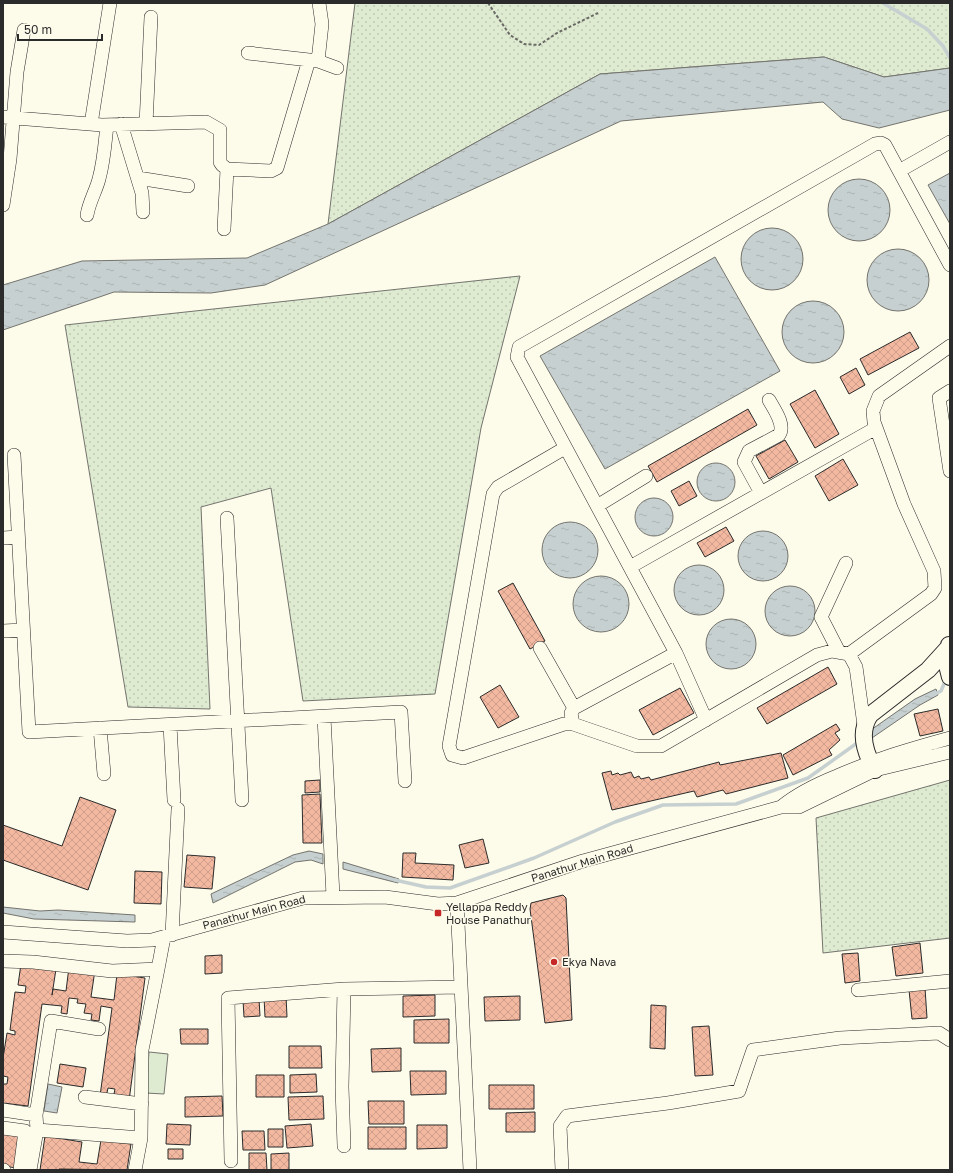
<svg xmlns="http://www.w3.org/2000/svg" width="953" height="1173" font-family="'Golos Text',sans-serif">
	<style>
		.grass { fill: url(#grass-dots); stroke: #74746e }
		.pitch { fill: #deebd1; stroke: #74746e }
		.water { fill: url(#water-ripples); stroke: #74746e }
		.lines { fill: none; stroke-linecap: round; stroke-linejoin: round }
		.stream { stroke: #c7d0d0; stroke-width: 3.5 }
		.building { fill: url(#building-cross-hatch); stroke: #2b2b2b }
		.minor-casing { stroke: #2b2b2b; stroke-width: 14 }
		.major-casing { stroke: #2b2b2b; stroke-width: 18 }
		.path { stroke: #6a6964; stroke-width: 2; stroke-dasharray: 3 2; stroke-linecap: butt }
		.minor { stroke: #fdfbea; stroke-width: 13 }
		.major { stroke: #fdfbea; stroke-width: 16 }
		.poi-dot { fill: #c62828; stroke: #fdfbea; stroke-width: 1.5 }
		.labels { text-anchor: middle; stroke-width: 3; stroke-linejoin: round; paint-order: stroke }
		.street-label { font-size: 11px; fill: #2b2b2b; stroke: #fdfbea }
		.poi-label { font-size: 11px; fill: #2b2b2b; stroke: #fdfbea; text-anchor: start }
	</style>
	<defs>
		<pattern id="grass-dots" width="8" height="8" patternUnits="userSpaceOnUse"><rect width="8" height="8" fill="#deebd1"/><path d="M2 2h.1M6 6h.1" fill="none" stroke="#bfcab4" stroke-width="1.8" stroke-linecap="round"/></pattern>
		<pattern id="water-ripples" width="26" height="14" patternUnits="userSpaceOnUse"><rect width="26" height="14" fill="#c7d0d0"/><path d="M2 4q2-2 4 0t4 0M15 11q2-2 4 0t4 0" fill="none" stroke="#abb3b3"/></pattern>
		<pattern id="building-cross-hatch" width="8" height="8" patternUnits="userSpaceOnUse"><rect width="8" height="8" fill="#f2b8a0"/><path d="M0 0l8 8M0 8l8-8" fill="none" stroke="#d09e8a"/></pattern>
	</defs>
	<rect width="100%" height="100%" fill="#fdfbea"/>
	<path class="grass" d="M355,3H950V68L884,77L824,57L600,74L328,224Z
		M520,276L481,428L435,694L303,701L271,488L201,507L210,709L128,707L65,325Z
		M950,780V938L823,953L816,818Z"/>
	<path class="pitch" d="M149,1052L168,1054L164,1094L146,1093Z"/>
	<path class="water" d="M824,57L884,77L950,68V110L879,128L842,119L823,102L621,121L265,285L211,293L114,292L3,330V285L82,261L247,258L328,224L600,74Z
		M950,173V224L928,185Z
		M828 210a31 31 0 1 1 62 0a31 31 0 1 1-62 0Z
		M741 259a31 31 0 1 1 62 0a31 31 0 1 1-62 0Z
		M867 280a31 31 0 1 1 62 0a31 31 0 1 1-62 0Z
		M715,257L780,371L605,469L540,356Z
		M782 332a31 31 0 1 1 62 0a31 31 0 1 1-62 0Z
		M697 482a19 19 0 1 1 38 0a19 19 0 1 1-38 0Z
		M635 517a19 19 0 1 1 38 0a19 19 0 1 1-38 0Z
		M542 550a28 28 0 1 1 56 0a28 28 0 1 1-56 0Z
		M738 556a25 25 0 1 1 50 0a25 25 0 1 1-50 0Z
		M674 590a25 25 0 1 1 50 0a25 25 0 1 1-50 0Z
		M573 604a28 28 0 1 1 56 0a28 28 0 1 1-56 0Z
		M765 611a25 25 0 1 1 50 0a25 25 0 1 1-50 0Z
		M706 644a25 25 0 1 1 50 0a25 25 0 1 1-50 0Z
		M936,689L938,695L920,705L869,740L868,732L915,699Z
		M309,851L323,854V864L311,860L295,862L213,903L211,894L293,855Z
		M343,862L399,879L398,883L343,869Z
		M3,907L40,911L58,910L135,915V922L34,919L3,913Z
		M48,1084L62,1087L57,1113L44,1111Z"/>
	<g class="lines">
		<path class="stream" d="M883,3L927,29L943,46L950,58
			M933,695L941,691L946,679
			M395,880L426,887L450,888L534,858L615,822L663,805L736,804L808,778L860,741"/>
	</g>
	<path class="building" d="M910,332L919,348L868,375L860,359Z
		M856,368L865,385L849,394L840,377Z
		M815,390L839,434L815,448L790,404Z
		M748,409L757,425L657,482L648,466Z
		M785,440L798,462L769,479L756,456Z
		M843,459L858,485L829,501L815,476Z
		M689,481L697,496L679,506L671,491Z
		M726,527L734,541L705,557L697,543Z
		M513,583L545,641L530,649L498,591Z
		M828,667L837,684L767,724L757,708Z
		M500,685L519,717L498,728L480,697Z
		M680,688L694,713L653,735L639,710Z
		M938,709L943,731L920,736L914,714Z
		M836,724L840,730L835,733L840,740L829,750L832,755L793,775L783,755Z
		M781,753L788,778L726,794L723,790L697,797L694,791L612,810L602,773L611,771L612,775L618,773L620,775L631,772L634,778L639,776L641,779L649,777L651,780L719,762L720,765Z
		M320,780V792L305,793V781Z
		M320,794L322,843H303L302,795Z
		M80,797L116,810L88,890L3,860V825L62,846Z
		M483,839L489,863L465,868L459,845Z
		M403,853H416L415,863L454,865L453,880L402,877Z
		M187,855L215,857L212,889L184,887Z
		M135,871L162,872L161,904L134,903Z
		M563,895L566,898L572,1020L545,1023L530,909L531,903Z
		M920,943L923,973L896,976L892,947Z
		M858,953L860,981L845,983L842,954Z
		M222,955V973L205,974V956Z
		M21,964L56,969L52,995L53,989L66,991L69,967L95,970L91,997L114,1000L117,974L145,978L129,1101L113,1099L115,1089L108,1088L106,1097L100,1096L112,1008L101,1006L99,1021L91,1020L92,1014L84,1013L86,1004L77,1003L78,999L69,998L67,1014L61,1013L62,1006L42,1004L28,1106L3,1103V1084H7L8,1077L3,1076V1058L7,1033L15,1035V1031L10,1030L15,992L25,993L26,986L18,985Z
		M925,988L927,1018L912,1019L909,990Z
		M435,995V1016L403,1017V996Z
		M286,996L287,1017H265L264,997Z
		M520,996V1020L485,1021L484,997Z
		M259,999L260,1016L244,1017L243,1000Z
		M651,1005L666,1006L665,1049L650,1048Z
		M449,1019V1043H414V1020Z
		M709,1026L713,1075L695,1076L692,1027Z
		M180,1029H208V1044H181Z
		M289,1046H321L322,1068H289Z
		M401,1048V1071L372,1072L371,1049Z
		M60,1064L86,1068L83,1087L57,1083Z
		M410,1071H446V1094L411,1095Z
		M316,1074L317,1092L290,1093V1075Z
		M256,1075H284V1097H256Z
		M489,1085H534V1109H489Z
		M222,1096L223,1116L185,1117V1097Z
		M323,1096L324,1119L289,1120L288,1097Z
		M368,1101H404V1124H369Z
		M535,1112V1132H506V1113Z
		M167,1124L191,1125L190,1145L166,1144Z
		M311,1124L313,1146L287,1148L285,1126Z
		M417,1125H447V1148L417,1149Z
		M368,1127H406V1149H368Z
		M268,1129H283V1147H268Z
		M242,1131H264L265,1150H243Z
		M3,1132L22,1135L17,1168L3,1166Z
		M45,1136L82,1142L79,1162L97,1164L101,1140L131,1144L127,1170L59,1169L58,1170H40Z
		M168,1149H183V1159H168Z
		M249,1153H266L267,1170H249Z
		M289,1153V1170H271V1154Z"/>
	<g class="lines">
		<defs>
			<path id="minor" d="M248,53L318,61L337,68
				M318,61L322,24L319,3
				M3,117L102,125L206,122L220,130V162L222,165L227,169L271,171L277,168L309,60
				M91,124L110,3
				M121,124L142,193L143,212
				M146,124L151,17
				M899,171L950,142
				M138,178L188,186
				M3,205L10,159L17,72L24,30
				M87,215C89,202 96,191 99,179C104,161 105,143 107,125
				M224,229L227,169
				M950,391L939,398L950,471
				M565,448L498,487L493,494L449,746L452,755L463,758L564,724H573L637,746H661L817,655L832,651L849,654L856,667L864,725
				M14,455L29,732L401,712L405,781
				M761,493L744,462L749,451L779,435C786,425 774,409 769,400
				M597,506L646,476
				M227,518L242,800
				M3,538L18,537
				M630,567L876,428
				M3,631L23,630
				M540,648L574,708
				M839,652L821,617L846,563
				M849,654L931,594L935,588L934,571L904,504L874,422L873,411L879,396L950,346
				M324,717L333,896
				M706,720L676,653L517,357L519,347L875,144L881,143L885,145L950,265
				M573,724L571,713L574,708L676,653
				M170,725L174,800
				M100,728L104,774
				M781,807C798,793 817,784 837,776C876,759 910,749 950,738
				M457,903L470,1170
				M3,932L127,941L152,940L303,898L385,897L438,904L457,903L583,861L781,807H799L875,770L950,752
				M172,935L178,809
				M3,961L33,962L112,971L158,969L142,1050L141,1138L135,1170
				M158,969L164,937
				M344,989L342,1087L344,1146
				M858,990L950,981
				M85,1097L142,1104
				M3,1110L36,1115
				M3,1128L25,1131L20,1170
				M37,1130L36,1115L51,1021L99,1029
				M231,1161L228,998L344,989L461,987
				M3,1170H4
				M30,1170L37,1130L141,1138
				M562,1170L560,1126L567,1116L668,1103L739,1091L753,1050L840,1038L939,1033L950,1040"/>
			<path id="major" d="M949,645L947,665L950,677
				M875,770C865,753 858,733 870,715L928,670L948,648"/>
		</defs>
		<use href="#minor" class="minor-casing"/>
		<use href="#major" class="major-casing"/>
		<path class="path" d="M488,3L510,35L524,44L539,45L557,33L598,13"/>
		<use href="#minor" class="minor"/>
		<use href="#major" class="major"/>
	</g>
	<g class="poi-dot">
		<rect x="434" y="909" width="8" height="8" rx="2"/>
		<circle cx="554" cy="962" r="4"/>
	</g>
	<g class="labels">
		<g class="street-label">
			<text transform="translate(582 863) rotate(-17)" y="4">Panathur Main Road</text>
			<text transform="translate(254 912) rotate(-15)" y="4">Panathur Main Road</text>
		</g>
		<g class="poi-label">
			<text x="446" y="911">Yellappa Reddy<tspan x="446" dy="13">House Panathur</tspan></text>
			<text x="562" y="966">Ekya Nava</text>
		</g>
	</g>
	<rect width="953" height="1173" fill="none" stroke="#2b2b2b" stroke-width="8"/>
	<path d="M18 34v6h84v-6" fill="none" stroke="#2b2b2b" stroke-width="2"/>
	<text x="24" y="34" font-size="12" fill="#2b2b2b" stroke="#fdfbea" stroke-width="3" paint-order="stroke">50 m</text>
</svg>
